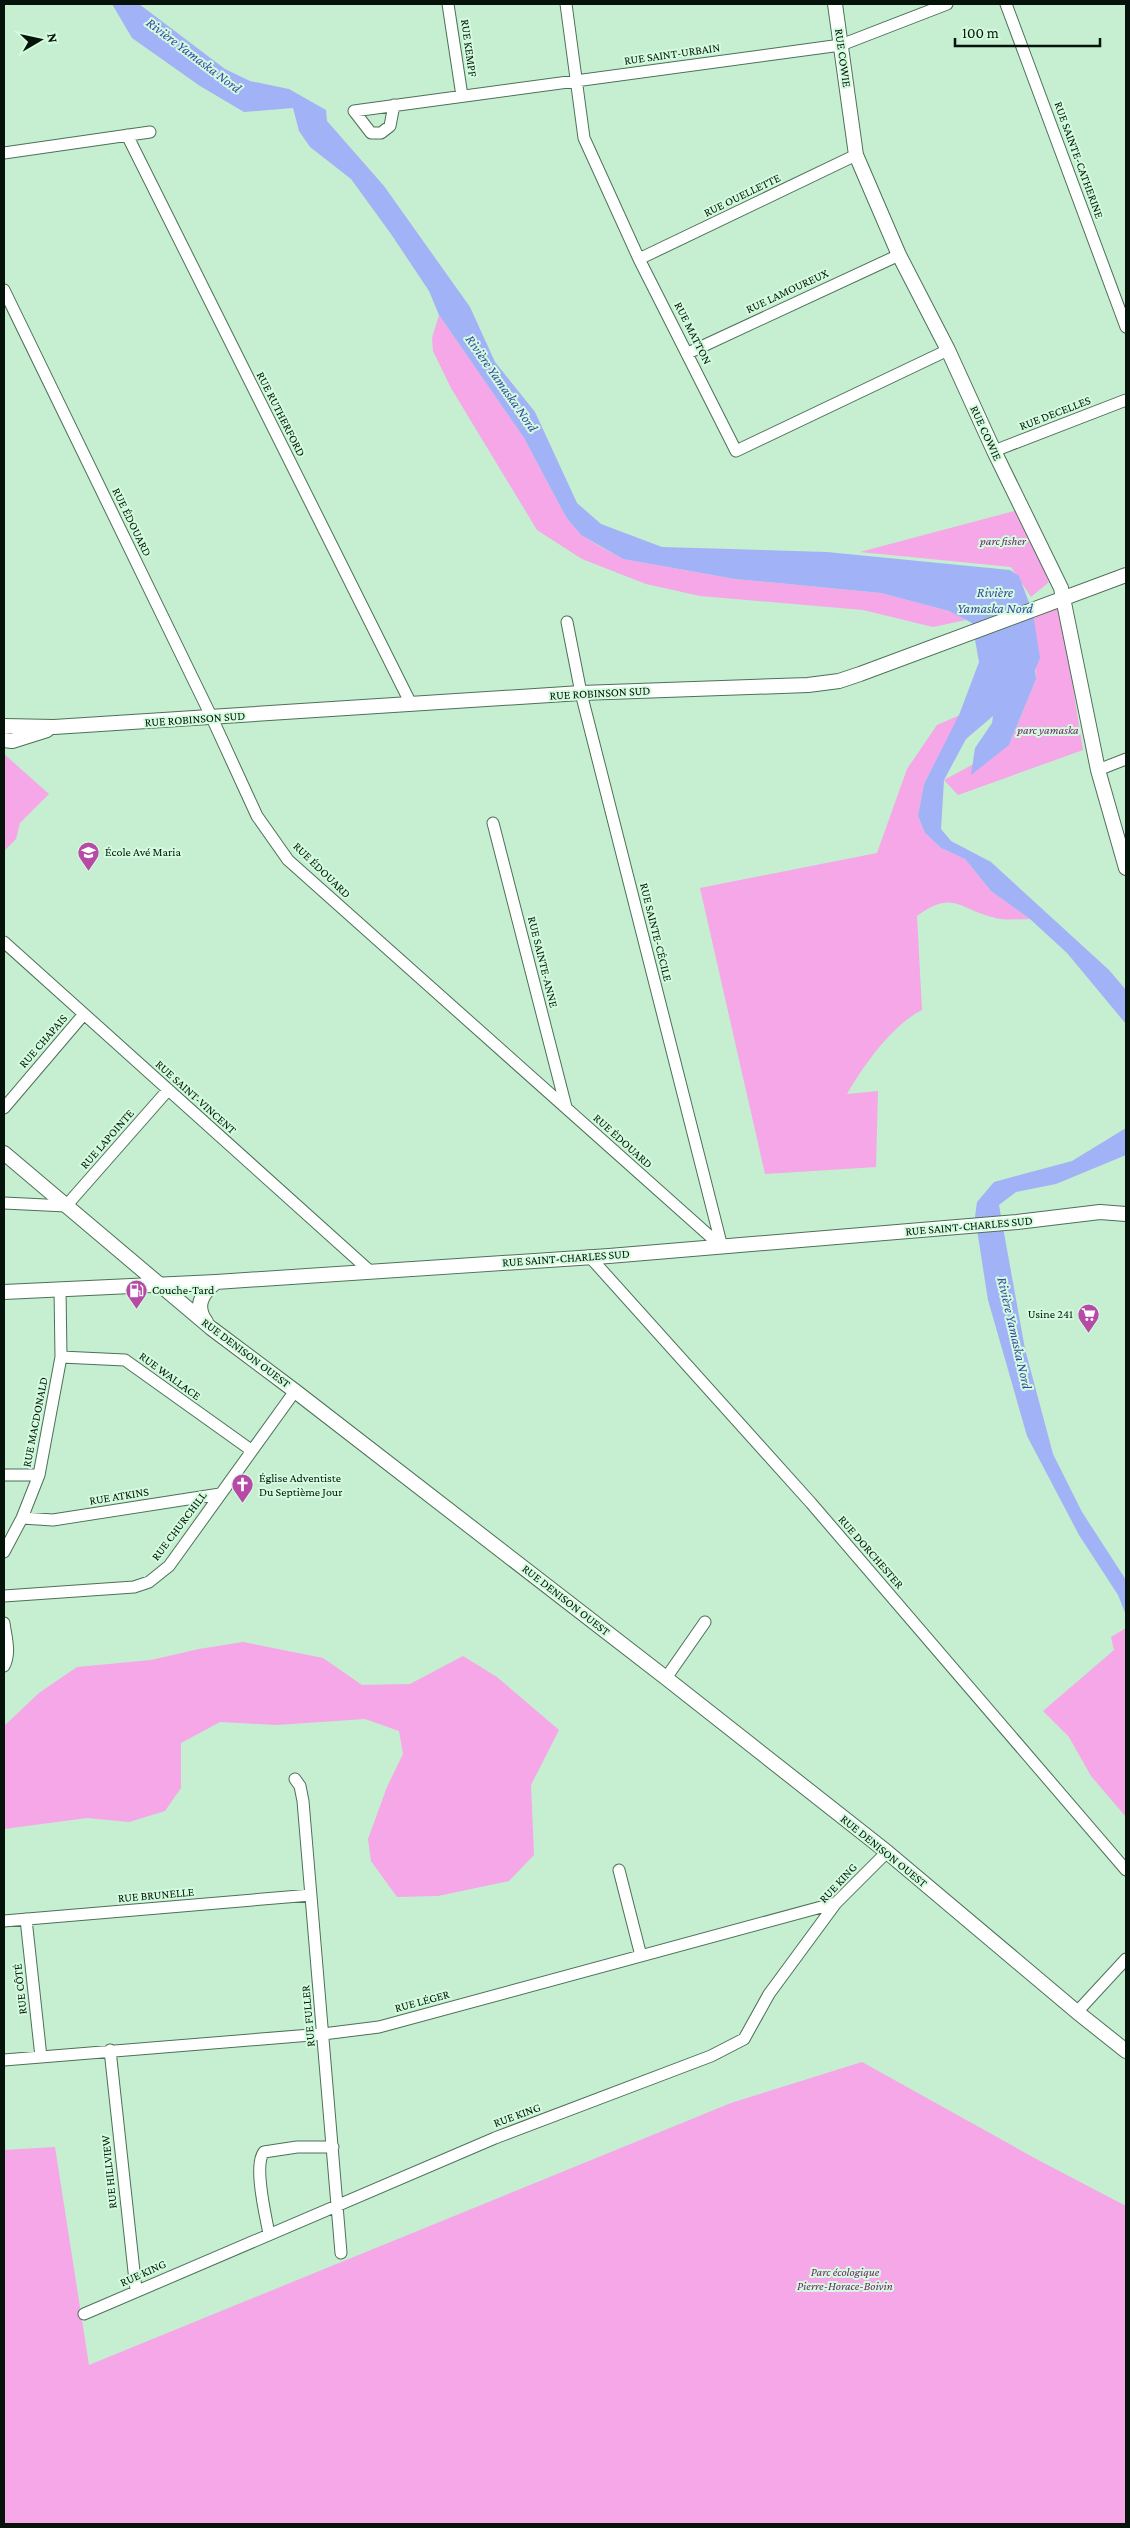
<svg xmlns="http://www.w3.org/2000/svg" width="1130" height="2528" font-family="'Crimson Pro',serif">
	<style>
		.green { fill: #f5a7e7 }
		.water { fill: #a2b2f6 }
		.lines { fill: none; stroke-linecap: round; stroke-linejoin: round }
		.minor-casing { stroke: #4c7157; stroke-width: 13 }
		.tertiary-casing { stroke: #4c7157; stroke-width: 16 }
		.minor { stroke: #fff; stroke-width: 11 }
		.tertiary { stroke: #fff; stroke-width: 14 }
		.labels { text-anchor: middle; stroke-width: 4; stroke-linejoin: round; paint-order: stroke }
		.street-label { font-size: 12px; fill: #05130a; stroke: #d3fcde }
		.park-label { font-size: 12px; font-style: italic; fill: #751a6a; stroke: #d3fcde }
		.poi-label { font-size: 12px; fill: #05130a; stroke: #d3fcde; text-anchor: start }
		.water-label { font-size: 14px; font-style: italic; fill: #3b46a7; stroke: #d3fcde }
	</style>
	<rect width="100%" height="100%" fill="#c6eed1"/>
	<path class="green" d="M439,315L524,438L566,517L581,535L601,547L623,559L735,579L881,593L949,611L966,620L933,627L863,610L700,596L646,584L582,559L537,530L451,388L433,351L432,338Z
		M1018,510L1049,582L1031,597L1011,567L860,552Z
		M1060,607L1083,750L958,795L944,780L1009,745L1036,679L1034,618Z
		M960,715L924,784L918,816L925,833L941,848L965,859L991,891L1030,919C1018,919 1003,921 992,917C958,908 952,890 917,916L922,1010C893,1024 863,1066 847,1094L878,1091L876,1167L765,1174L700,888L877,853L907,769L937,725Z
		M4,754L49,794L20,823L16,839L4,851Z
		M1126,1628V1817L1091,1776L1069,1737L1043,1711L1114,1650L1111,1637Z
		M243,1642L323,1658L362,1685L410,1684L463,1656L497,1677L559,1730L531,1785L534,1855L509,1881L438,1896L397,1897L371,1861L368,1839L387,1787L403,1754L399,1731L365,1719L277,1725L220,1722L181,1743V1788L165,1811L129,1822L87,1818L4,1829V1726L39,1693L77,1667L151,1660L199,1649Z
		M862,2062L1038,2160L1126,2206V2524H4V2150L55,2147L89,2365L731,2103Z"/>
	<path class="water" d="M112,4H139L225,69L250,81L289,89L326,110L327,121L384,186L470,307L495,362L535,412L577,503L601,524L662,547L827,552L1010,570L1019,576L1033,613L1040,658L1035,670L1036,679L1009,745L971,775L975,748L992,723L993,716L966,739L944,780L941,829L951,841L991,862L1109,970L1126,990V1024L1067,953L1030,919L991,891L965,859L941,848L925,833L918,816L924,784L959,715L979,662L972,623L949,611L881,593L735,579L623,559L581,535L566,517L524,438L439,315L429,291L391,234L351,179L310,147L299,131L293,108L244,112L200,86L132,38Z
		M1126,1128V1155L1056,1184L1016,1192L999,1205L1025,1349L1053,1454L1082,1512L1126,1580V1615L1118,1595L1079,1535L1027,1436L988,1300L975,1217L977,1202L994,1182L1072,1161Z"/>
	<g class="lines">
		<defs>
			<path id="minor" d="M448,4L462,96
				M566,4L584,138L639,259L736,451L948,350
				M1006,4L1126,327
				M394,105L390,126L381,133H371L354,111L841,45L947,4
				M127,135L411,704
				M4,153L150,132
				M639,259L856,155
				M4,290L212,718L257,816L288,860L722,1247
				M688,353L899,255
				M994,451L1126,400
				M567,622L581,693L722,1247
				M1098,770L1126,759
				M493,823L566,1107
				M4,942L371,1272
				M4,1108L84,1014
				M4,1203L66,1206L168,1090
				M589,1256L811,1503L1126,1870
				M61,1357L125,1360L251,1450
				M4,1475H39
				M22,1518L53,1520L220,1494
				M4,1552L22,1518L39,1475L61,1357L60,1289
				M4,1596L134,1587L149,1582L169,1566L295,1391
				M4,1623C6,1638 11,1653 4,1666
				M666,1678L705,1622
				M295,1779L300,1786L303,1801L341,2253
				M619,1870L641,1956
				M26,1919L41,2057
				M4,1921L311,1895
				M1077,2012L1126,1959
				M110,2050L136,2290
				M4,2060L323,2034L379,2027L836,1903
				M269,2234C266,2217 253,2165 264,2152L297,2147H333
				M84,2314L495,2138L711,2056L744,2039L769,1994L836,1903L887,1852"/>
			<path id="tertiary" d="M835,4L856,155L899,255L948,350L994,451L1061,588L1098,770L1126,868
				M4,726L54,727L581,693L808,685L839,681L860,674L1126,575
				M4,740L12,741L47,730
				M4,1153L211,1328L295,1391L666,1678L887,1852L1077,2012L1126,2051
				M4,1292L216,1282L609,1256L1017,1222L1100,1212L1126,1214
				M206,1322C194,1306 202,1293 216,1282"/>
		</defs>
		<use href="#minor" class="minor-casing"/>
		<use href="#tertiary" class="tertiary-casing"/>
		<use href="#minor" class="minor"/>
		<use href="#tertiary" class="tertiary"/>
	</g>
	<defs>
		<symbol id="school-pin" viewBox="-11 -11 22 30"><path d="M0 17L-7.5 6A9.5 9.5 0 1 1 7.5 6Z" fill="#b749a7" stroke="#d3fcde"/><path d="M0-5L7-2L0 1L-7-2ZM-4 1L0 2.5L4 1V4Q0 6-4 4Z" fill="#fff"/></symbol>
		<symbol id="fuel-pin" viewBox="-11 -11 22 30"><path d="M0 17L-7.5 6A9.5 9.5 0 1 1 7.5 6Z" fill="#b749a7" stroke="#d3fcde"/><path d="M-5.5-6h7V0h2V4h1.3V-2.5L3-4.5l.8-.8L6-3V5H2.5V1h-1V6h-7ZM-4.2-4.7v3.2H.2V-4.7Z" fill="#fff"/></symbol>
		<symbol id="supermarket-pin" viewBox="-11 -11 22 30"><path d="M0 17L-7.5 6A9.5 9.5 0 1 1 7.5 6Z" fill="#b749a7" stroke="#d3fcde"/><path d="M-6-5.5h2.5l.6 2H6L4.5 2H-2.5L-4.4-4H-6ZM-1.5 3.2a1.3 1.3 0 1 0 .1 0ZM3 3.2a1.3 1.3 0 1 0 .1 0Z" fill="#fff"/></symbol>
		<symbol id="church-pin" viewBox="-11 -11 22 30"><path d="M0 17L-7.5 6A9.5 9.5 0 1 1 7.5 6Z" fill="#b749a7" stroke="#d3fcde"/><path d="M-1.2-6h2.4v3.5h3.3v2.4h-3.3V6h-2.4V-.1h-3.3v-2.4h3.3Z" fill="#fff"/></symbol>
	</defs>
	<g fill-rule="evenodd">
		<use href="#school-pin" x="76" y="840" width="25" height="34"/>
		<use href="#fuel-pin" x="124" y="1278" width="25" height="34"/>
		<use href="#supermarket-pin" x="1076" y="1302" width="25" height="34"/>
		<use href="#church-pin" x="230" y="1472" width="25" height="34"/>
	</g>
	<g class="labels">
		<g class="street-label">
			<text transform="translate(469 48) rotate(82)" y="4">RUE KEMPF</text>
			<text transform="translate(672 54) rotate(-8)" y="4">RUE SAINT-URBAIN</text>
			<text transform="translate(843 58) rotate(82)" y="4">RUE COWIE</text>
			<text transform="translate(1079 160) rotate(70)" y="4">RUE SAINTE-CATHERINE</text>
			<text transform="translate(742 195) rotate(-26)" y="4">RUE OUELLETTE</text>
			<text transform="translate(787 291) rotate(-25)" y="4">RUE LAMOUREUX</text>
			<text transform="translate(693 333) rotate(63)" y="4">RUE MATTON</text>
			<text transform="translate(1055 413) rotate(-21)" y="4">RUE DECELLES</text>
			<text transform="translate(281 414) rotate(63)" y="4">RUE RUTHERFORD</text>
			<text transform="translate(986 433) rotate(65)" y="4">RUE COWIE</text>
			<text transform="translate(132 522) rotate(64)" y="4">RUE ÉDOUARD</text>
			<text transform="translate(600 693) rotate(-3)" y="4">RUE ROBINSON SUD</text>
			<text transform="translate(195 719) rotate(-4)" y="4">RUE ROBINSON SUD</text>
			<text transform="translate(322 870) rotate(44)" y="4">RUE ÉDOUARD</text>
			<text transform="translate(656 932) rotate(76)" y="4">RUE SAINTE-CÉCILE</text>
			<text transform="translate(543 962) rotate(76)" y="4">RUE SAINTE-ANNE</text>
			<text transform="translate(43 1041) rotate(-49)" y="4">RUE CHAPAIS</text>
			<text transform="translate(196 1097) rotate(42)" y="4">RUE SAINT-VINCENT</text>
			<text transform="translate(107 1139) rotate(-49)" y="4">RUE LAPOINTE</text>
			<text transform="translate(623 1141) rotate(42)" y="4">RUE ÉDOUARD</text>
			<text transform="translate(969 1226) rotate(-5)" y="4">RUE SAINT-CHARLES SUD</text>
			<text transform="translate(566 1258) rotate(-4)" y="4">RUE SAINT-CHARLES SUD</text>
			<text transform="translate(246 1353) rotate(37)" y="4">RUE DENISON OUEST</text>
			<text transform="translate(170 1376) rotate(36)" y="4">RUE WALLACE</text>
			<text transform="translate(35 1422) rotate(-79)" y="4">RUE MACDONALD</text>
			<text transform="translate(119 1496) rotate(-9)" y="4">RUE ATKINS</text>
			<text transform="translate(179 1526) rotate(-53)" y="4">RUE CHURCHILL</text>
			<text transform="translate(871 1552) rotate(49)" y="4">RUE DORCHESTER</text>
			<text transform="translate(566 1600) rotate(38)" y="4">RUE DENISON OUEST</text>
			<text transform="translate(884 1851) rotate(39)" y="4">RUE DENISON OUEST</text>
			<text transform="translate(838 1883) rotate(-47)" y="4">RUE KING</text>
			<text transform="translate(156 1895) rotate(-5)" y="4">RUE BRUNELLE</text>
			<text transform="translate(20 1989) rotate(-96)" y="4">RUE CÔTÉ</text>
			<text transform="translate(422 2001) rotate(-15)" y="4">RUE LÉGER</text>
			<text transform="translate(308 2016) rotate(-95)" y="4">RUE FULLER</text>
			<text transform="translate(517 2115) rotate(-20)" y="4">RUE KING</text>
			<text transform="translate(109 2172) rotate(-96)" y="4">RUE HILLVIEW</text>
			<text transform="translate(143 2273) rotate(-24)" y="4">RUE KING</text>
		</g>
		<g class="park-label">
			<text x="1003" y="545">parc fisher</text>
			<text x="1048" y="734">parc yamaska</text>
			<text x="845" y="2276">Parc écologique<tspan x="845" dy="14">Pierre-Horace-Boivin</tspan></text>
		</g>
		<g class="poi-label">
			<text x="105" y="856">École Avé Maria</text>
			<text x="152" y="1294">Couche-Tard</text>
			<text x="1073" y="1318" text-anchor="end">Usine 241</text>
			<text x="259" y="1482">Église Adventiste<tspan x="259" dy="14">Du Septième Jour</tspan></text>
		</g>
		<g class="water-label">
			<text transform="translate(194 55) rotate(37)" y="5">Rivière Yamaska Nord</text>
			<text transform="translate(502 383) rotate(55)" y="5">Rivière Yamaska Nord</text>
			<text x="995" y="597">Rivière<tspan x="995" dy="16">Yamaska Nord</tspan></text>
			<text transform="translate(1015 1333) rotate(77)" y="5">Rivière Yamaska Nord</text>
		</g>
	</g>
	<rect width="1130" height="2528" fill="none" stroke="#05130a" stroke-width="10"/>
	<g transform="translate(40 40) rotate(81)" stroke="#d3fcde" stroke-width="4" paint-order="stroke">
	<path d="M0-4L9 19L0 12L-9 19Z" fill="#05130a"/>
	<text y="-8" font-size="14" font-weight="bold" text-anchor="middle" fill="#05130a">N</text>
	</g>
	<path d="M955 38v8h145v-8" fill="none" stroke="#05130a" stroke-width="2.5"/>
	<text x="962" y="38" font-size="15" fill="#05130a" stroke="#d3fcde" stroke-width="4" paint-order="stroke">100 m</text>
</svg>
